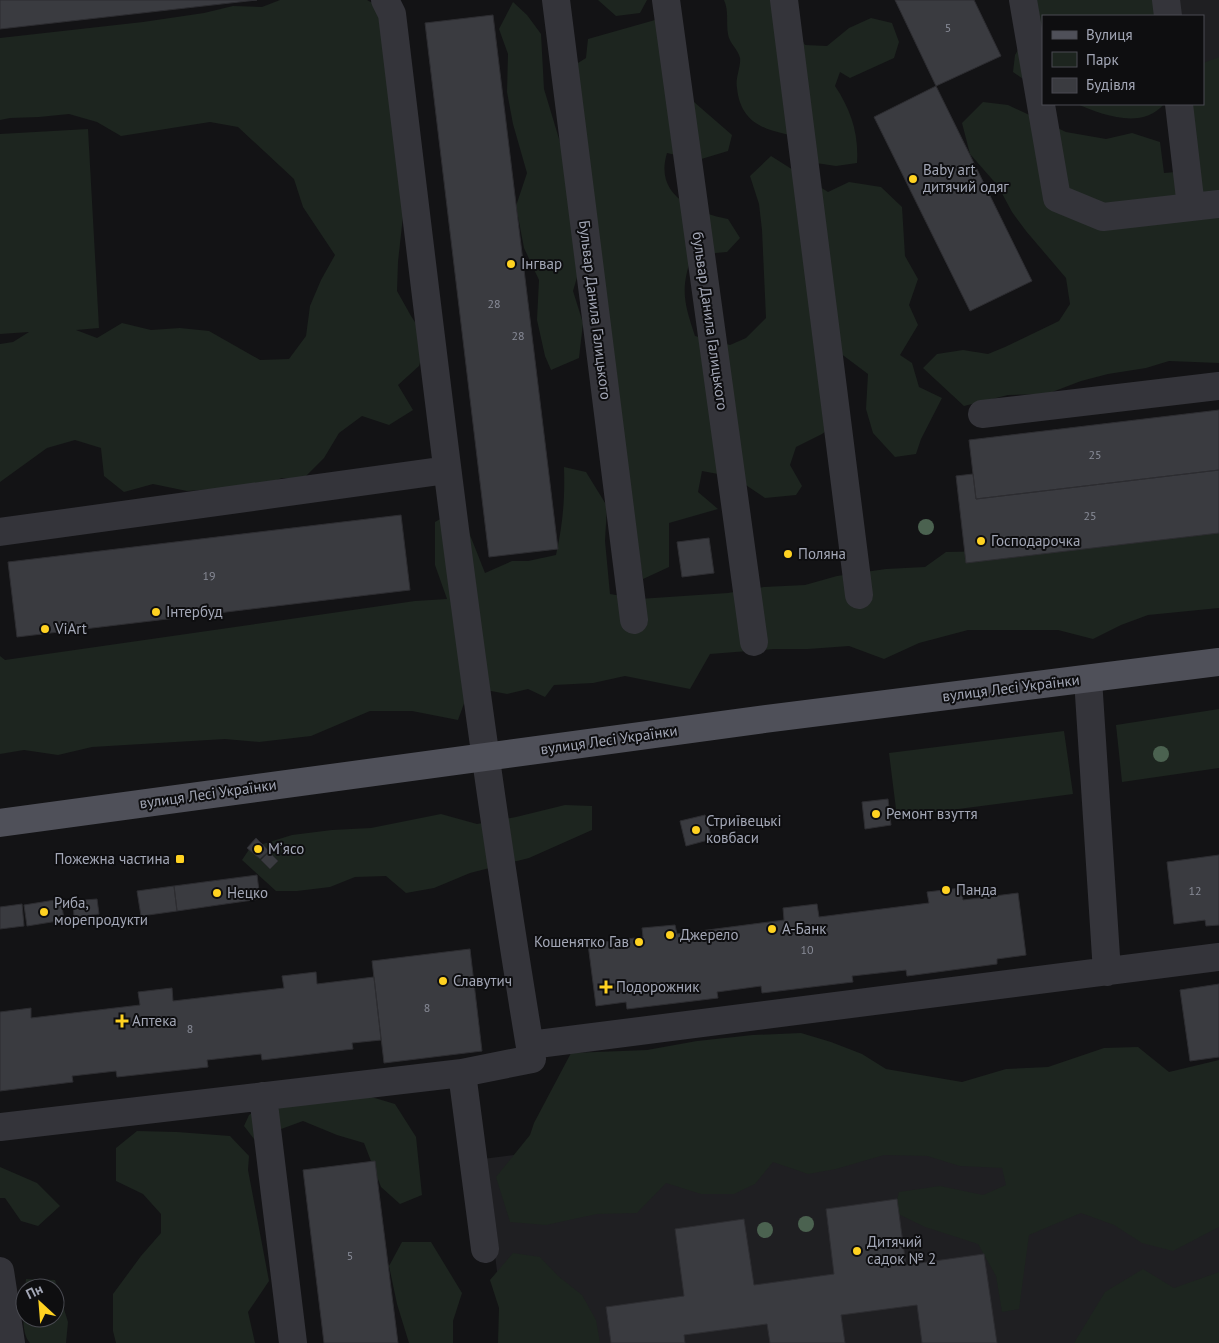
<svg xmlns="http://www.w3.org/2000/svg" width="1219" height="1343" font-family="'PT Sans',sans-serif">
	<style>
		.built { fill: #1f1f22 }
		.green { fill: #1d251f }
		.building { fill: #3a3b40; stroke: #2d2d31 }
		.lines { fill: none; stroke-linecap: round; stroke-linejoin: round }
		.minor { stroke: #34343a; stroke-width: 28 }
		.major { stroke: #4f5059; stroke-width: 28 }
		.tree { fill: #4b6250 }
		.poi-dot { fill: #ffd221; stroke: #0e0e10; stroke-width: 2 }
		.labels { text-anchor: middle; stroke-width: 4; stroke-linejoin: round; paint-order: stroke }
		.number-label { font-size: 12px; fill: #898c98 }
		.poi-label { font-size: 15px; fill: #a3a7b6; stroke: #0e0e10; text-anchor: start }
		.street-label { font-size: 15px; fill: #a3a7b6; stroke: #0e0e10 }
	</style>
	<rect width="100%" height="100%" fill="#131315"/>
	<path class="built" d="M1137,0H1219V94L1203,96V16H1139Z
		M1219,1066V1343H506L483,1159Z"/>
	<path class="green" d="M280,0H367L392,14L406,13L403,58V216L398,262L397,291L411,316L427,340L419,366L398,385L413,410L389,425L362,416L339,433L324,458L303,479L282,478L251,489L227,488L187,491L153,484L124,492L104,476L101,448L75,440L47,448L0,482V344L13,342L29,332L0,334V134L88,129L99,328L76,330L97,338L122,323L151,330L180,328L209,331L260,360L289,359L306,336L310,306L321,280L335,255L303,207L294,179L238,127L210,122L121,136L97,122L69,114L39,117L10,118L0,120V38L143,22L204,13L233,6L262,7Z
		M598,0H647L640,13L616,16Z
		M724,0H788L793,25L805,45L827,46L849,28L871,18L892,23L899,42L894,58L850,78L840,72L835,86C851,110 859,134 857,163L836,166L816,163L807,138C774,132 741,129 737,88C735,78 741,67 740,58C738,49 729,43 728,34C726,22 729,11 724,0Z
		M1011,0H1161L1155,16H1043V93L1013,72L1015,55L1028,33Z
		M513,2L527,15L541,34L544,89L569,172L583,257L573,291L583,323L579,358L551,370L545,356L537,320L539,280L524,248L516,206L527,173L513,124L507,92L508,54L499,29Z
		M655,20L694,102L732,135L728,151L698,160L667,153C654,195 693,212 728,219L740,238L727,252L692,255C680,290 684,302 695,336L730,345L746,338L766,318L762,230L759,204L750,176L771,156L828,192L849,182L881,187L902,207L905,256L918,279L909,305L918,325L900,355L912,363L919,387L942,398L921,439L916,454L895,457L873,433L866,409L868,374L840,353L842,419L822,434L796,447L790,465L802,486L796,495L765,498L734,477L702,471L698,492L718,509L669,523V567L643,579L565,71L586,58L588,39Z
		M1219,57V363L1169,361L1146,368L1108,374L1081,381L1047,394L1008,395L964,406L923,368L937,354L963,350L988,354L1005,347L1059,321L1070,304L1066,278L1026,231L1012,212L998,186L970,154L962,123L983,102L1008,105L1066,132L1106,139L1132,133L1160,142L1164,173L1188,171L1189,104H1203V63Z
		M1077,104H1164C1142,130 1103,115 1077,104Z
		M564,467L586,472L607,506L605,541L610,594L639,599L728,593L764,587L805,585L837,576L886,569L925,567L946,552L995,551L1219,519V608L1148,615L1121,625L1093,639L1058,630H968L919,643L884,659L849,646L808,649H774L710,654L690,689L625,676L593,683L554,685L545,697L528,689L507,694L470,687L458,720L412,711H370L311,736L259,742L225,739L92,747L58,755L24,750L0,754V656L5,660L415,601L447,599L435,565V522L461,507L470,535L485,573L512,561H528L556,555C563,523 565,499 564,467Z
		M1219,709V768L1122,782L1116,725Z
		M1064,731L1073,794L897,817L889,753Z
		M565,805L592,806V830L529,858L470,873L434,888L406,893L386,876L355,877L330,887L297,891H276L242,860L250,848L292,835L332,830L371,828L441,814L477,824L516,817Z
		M801,1033L831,1042L862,1054L886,1069L962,1082L1006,1069L1048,1067L1104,1048L1138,1047L1169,1072L1219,1060V1227L1173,1251L1142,1243L1114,1225L1081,1213L1029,1235L1019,1309L1002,1312L996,1276L978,1244L925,1227L894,1212L899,1192L940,1186L983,1195L1006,1185L1002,1168L960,1166L927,1156L884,1155L836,1169L808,1174L773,1162L755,1184L734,1194H701L666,1183L637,1213L597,1214L546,1225L510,1222L496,1177L530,1135L534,1123L571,1053L647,1050L697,1041L753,1035Z
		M358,1093L395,1104L416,1137L422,1195L400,1204L381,1187L364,1143L337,1135L303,1121L254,1139L244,1126L249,1115L277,1095Z
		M137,1131L177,1132L230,1136L249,1156L248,1170L269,1281L248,1312L255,1343H116L113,1331V1294L141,1256L161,1233V1214L143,1194L116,1181V1148Z
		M0,1167L37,1183L60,1206L38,1226L21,1221L5,1198H0Z
		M402,1242H431L462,1293L453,1321V1343H409L397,1304L389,1266Z
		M513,1253L540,1257L558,1276L582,1295L596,1320L600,1343H498L499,1308L490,1280Z
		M1143,1269L1174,1288L1219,1272V1343H1074L1105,1292Z
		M26,1279L55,1280L68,1322L66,1343H30C20,1333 24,1305 25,1292V1318H55V1288H25Z"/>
	<path class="building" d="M0,0H257L0,29Z
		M895,0H974L1001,56L936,86Z
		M493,15L558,549L489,557L425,23Z
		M936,86L1032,281L970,311L874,117Z
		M1219,410V470L976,499L969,440Z
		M1219,470V533L966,563L956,476L973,474L976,499Z
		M401,515L410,590L17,637L8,562Z
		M709,538L714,573L682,577L677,542Z
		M888,799L891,825L865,829L862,802Z
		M705,815L712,839L686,846L680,821Z
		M256,838L269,851L260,859L247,848Z
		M269,852L278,861L270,869L261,860Z
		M1219,855V925L1206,926L1205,920L1174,924L1167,862Z
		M257,875L260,899L177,911L174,886Z
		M174,886L177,911L141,916L137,891Z
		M961,888L963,900L1018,893L1026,955L997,959V964L907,976L906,970L852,976L853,982L762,993L761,986L717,992L718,998L627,1009L626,1002L596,1006L588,944L643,937L642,928L675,925L677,934L784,920L783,908L817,904L819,917L929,903L927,892Z
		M61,899L64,920L27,926L24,905Z
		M97,899L99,914L74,917L73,901Z
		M22,904L24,926L0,929V907Z
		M470,949L482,1051L384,1063L372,961Z
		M316,972L317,984L374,977L381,1040L352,1043L353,1049L262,1060L261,1054L207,1060L208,1067L117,1077L116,1071L72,1076L73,1082L0,1091V1012L31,1008V1018L140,1005L138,992L172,988L173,1001L284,988L282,976Z
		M1219,984V1057L1190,1061L1180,990Z
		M375,1161L398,1343H324L303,1170Z
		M897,1199L906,1265L984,1254L997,1343H922L917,1305L841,1315L845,1343H770L767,1324L684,1335L685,1343H611L606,1307L684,1296L675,1229L744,1219L754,1285L834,1274L826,1209Z"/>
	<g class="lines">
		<path class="minor" d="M556,0L634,620
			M666,0L754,642
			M784,0L859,595
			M1023,0L1057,198L1103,217L1219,204
			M1166,0L1168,16
			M1179,104L1191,207
			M982,414L1219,386
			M0,532L447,470
			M1088,679L1107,972
			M530,1045L1219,957
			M462,1073L485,1249
			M263,1096L293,1343
			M0,1127L462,1073L532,1059C474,712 434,363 392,14L385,0
			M0,1271L11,1343"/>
		<path class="major" d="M0,823L765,719L1219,662"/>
	</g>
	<g class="tree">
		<circle cx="926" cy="527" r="8"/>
		<circle cx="1161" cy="754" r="8"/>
		<circle cx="806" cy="1224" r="8"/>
		<circle cx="765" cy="1230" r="8"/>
	</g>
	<g class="poi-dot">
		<circle cx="913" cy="179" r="5"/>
		<circle cx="511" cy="264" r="5"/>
		<circle cx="981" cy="541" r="5"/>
		<circle cx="788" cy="554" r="5"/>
		<circle cx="156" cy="612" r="5"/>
		<circle cx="45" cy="629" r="5"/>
		<circle cx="876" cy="814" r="5"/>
		<circle cx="696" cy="830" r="5"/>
		<circle cx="258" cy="849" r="5"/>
		<rect x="175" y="854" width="10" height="10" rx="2.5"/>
		<circle cx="946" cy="890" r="5"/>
		<circle cx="217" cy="893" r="5"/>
		<circle cx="44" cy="912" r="5"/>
		<circle cx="772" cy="929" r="5"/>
		<circle cx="670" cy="935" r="5"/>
		<circle cx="639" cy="942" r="5"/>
		<circle cx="443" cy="981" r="5"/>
		<path d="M603.5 979.5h5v5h5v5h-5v5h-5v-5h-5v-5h5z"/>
		<path d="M119.5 1013.5h5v5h5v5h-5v5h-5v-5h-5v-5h5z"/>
		<circle cx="857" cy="1251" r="5"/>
	</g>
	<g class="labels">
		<g class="number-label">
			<text x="948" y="32">5</text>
			<text x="494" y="308">28</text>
			<text x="518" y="340">28</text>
			<text x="1095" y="459">25</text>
			<text x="1090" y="520">25</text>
			<text x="209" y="580">19</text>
			<text x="1195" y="895">12</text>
			<text x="807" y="954">10</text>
			<text x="427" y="1012">8</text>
			<text x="190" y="1033">8</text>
			<text x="350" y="1260">5</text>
		</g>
		<g class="poi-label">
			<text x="923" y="175">Baby art<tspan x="923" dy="17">дитячий одяг</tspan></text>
			<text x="521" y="269">Інгвар</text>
			<text x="991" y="546">Господарочка</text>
			<text x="798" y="559">Поляна</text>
			<text x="166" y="617">Інтербуд</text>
			<text x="55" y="634">ViArt</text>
			<text x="886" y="819">Ремонт взуття</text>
			<text x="706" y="826">Стриївецькі<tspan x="706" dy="17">ковбаси</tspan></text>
			<text x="268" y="854">Мʼясо</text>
			<text x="170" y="864" text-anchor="end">Пожежна частина</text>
			<text x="956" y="895">Панда</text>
			<text x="227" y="898">Нецко</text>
			<text x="54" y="908">Риба,<tspan x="54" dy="17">морепродукти</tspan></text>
			<text x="782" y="934">А-Банк</text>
			<text x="680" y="940">Джерело</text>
			<text x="629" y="947" text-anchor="end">Кошенятко Гав</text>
			<text x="453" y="986">Славутич</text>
			<text x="616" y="992">Подорожник</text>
			<text x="132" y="1026">Аптека</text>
			<text x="867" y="1247">Дитячий<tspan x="867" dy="17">садок № 2</tspan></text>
		</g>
		<g class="street-label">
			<text transform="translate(595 310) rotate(83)" y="5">Бульвар Данила Галицького</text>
			<text transform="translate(710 321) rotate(82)" y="5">бульвар Данила Галицького</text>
			<text transform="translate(1011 688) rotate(-7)" y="5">вулиця Лесі Українки</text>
			<text transform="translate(609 740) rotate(-8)" y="5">вулиця Лесі Українки</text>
			<text transform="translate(208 794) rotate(-8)" y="5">вулиця Лесі Українки</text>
		</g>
	</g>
	<rect x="1042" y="15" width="162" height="90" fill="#0e0e10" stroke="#4a4b52"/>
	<rect x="1052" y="31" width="25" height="8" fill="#4f5059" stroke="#4a4b52"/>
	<text x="1086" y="40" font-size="15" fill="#a3a7b6">Вулиця</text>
	<rect x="1052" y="52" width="25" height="15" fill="#1d251f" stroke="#4a4b52"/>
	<text x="1086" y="65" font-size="15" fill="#a3a7b6">Парк</text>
	<rect x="1052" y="78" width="25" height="15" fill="#3a3b40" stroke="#4a4b52"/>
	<text x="1086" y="90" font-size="15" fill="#a3a7b6">Будівля</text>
	<g transform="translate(40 1303) rotate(334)"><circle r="24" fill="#0e0e10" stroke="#4a4b52"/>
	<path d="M0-4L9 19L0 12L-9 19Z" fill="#ffd221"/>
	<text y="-8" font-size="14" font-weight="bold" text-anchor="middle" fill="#a3a7b6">Пн</text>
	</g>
</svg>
